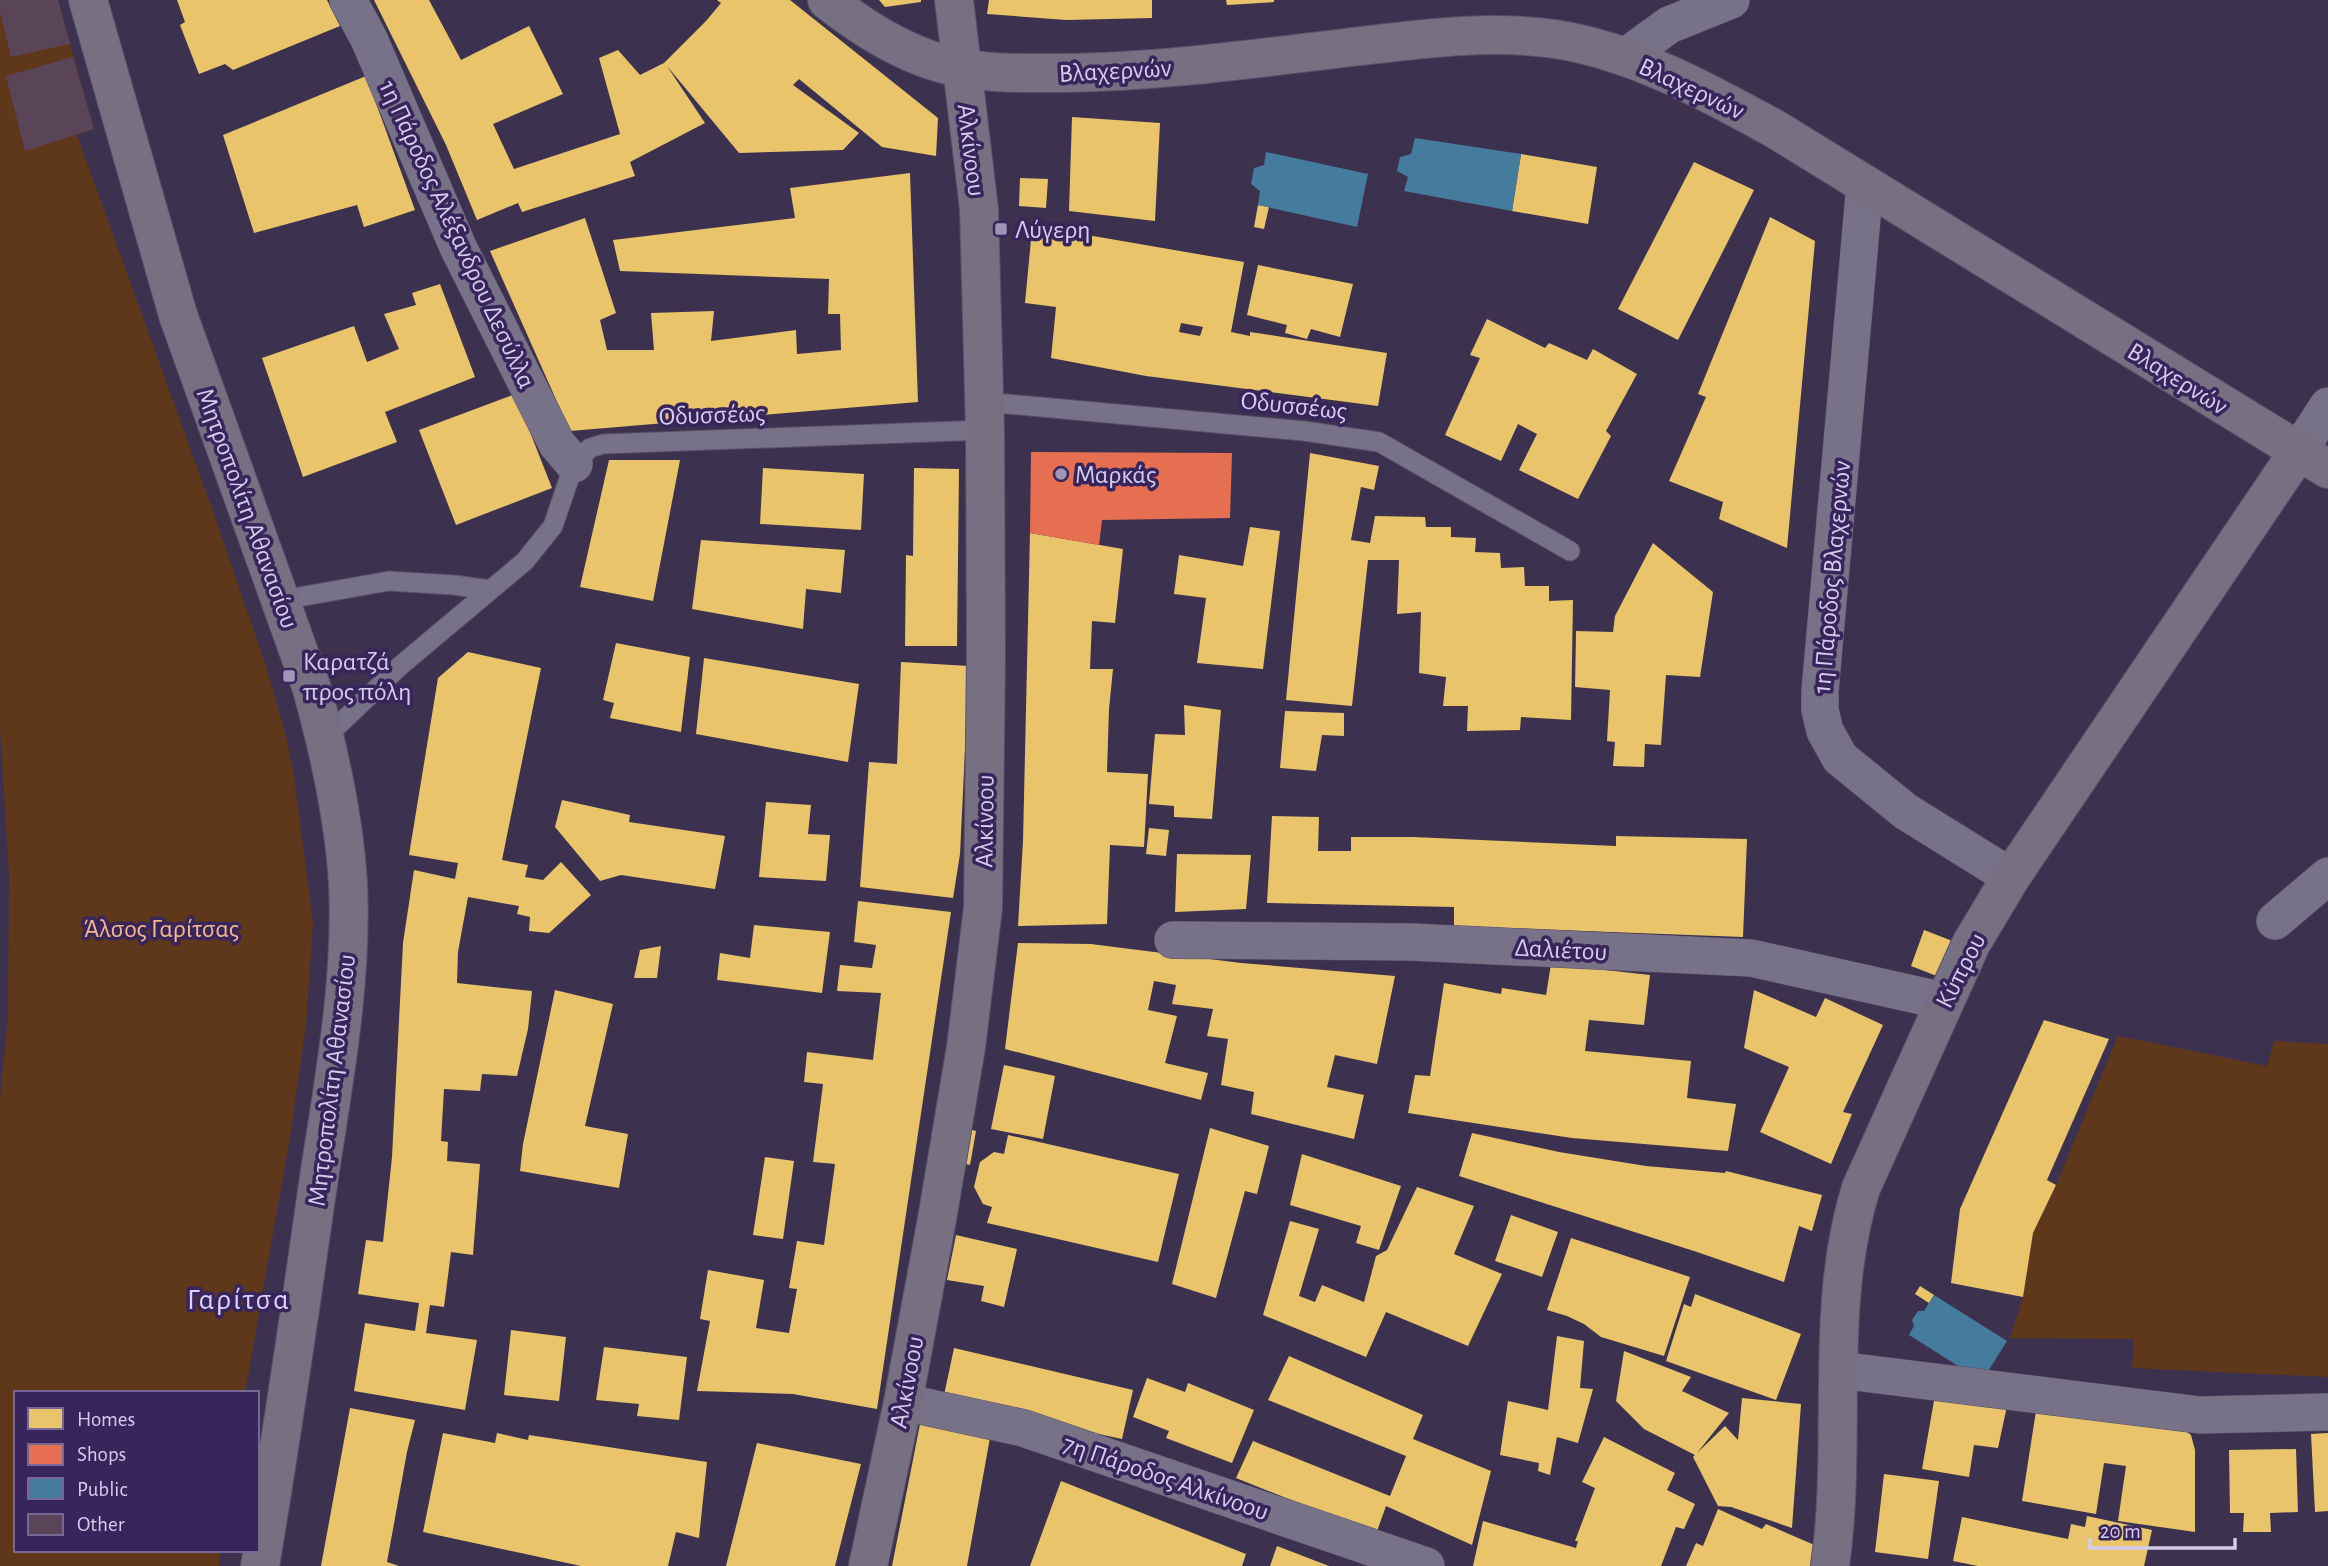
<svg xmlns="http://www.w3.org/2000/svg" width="2328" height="1566" font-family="'Alegreya Sans',sans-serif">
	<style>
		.green { fill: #5f371b }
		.homes { fill: #e9c46a; fill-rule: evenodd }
		.shops { fill: #e76f51 }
		.public { fill: #457b9d }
		.building { fill: #5a4458 }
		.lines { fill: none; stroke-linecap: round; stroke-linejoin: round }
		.lane-casing { stroke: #59506b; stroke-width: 21 }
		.street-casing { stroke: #59506b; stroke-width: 38 }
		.secondary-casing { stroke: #59506b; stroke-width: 40 }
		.lane { stroke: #787289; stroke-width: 19 }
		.street { stroke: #787289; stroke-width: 37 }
		.secondary { stroke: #777082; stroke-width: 38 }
		.poi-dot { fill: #9f95b6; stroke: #38255c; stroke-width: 2.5 }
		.labels { text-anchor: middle; stroke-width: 7; stroke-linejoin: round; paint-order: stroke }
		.street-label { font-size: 26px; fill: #d4cbed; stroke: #38255c }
		.poi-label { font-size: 26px; fill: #d4cbed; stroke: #38255c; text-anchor: start }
		.park-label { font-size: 26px; fill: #f8b687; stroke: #38255c }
		.quarter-label { font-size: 30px; letter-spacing: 2px; fill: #dcd1fa; stroke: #38255c }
	</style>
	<rect width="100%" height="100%" fill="#3c324f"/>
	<path class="green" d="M0,0H58L94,129L77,135L210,503L265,663L286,736L294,776L313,924L306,1026L289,1143L245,1393H16V1550H221L219,1566H0V1097L8,1017L9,875L0,727Z
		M2118,1036L2267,1066L2274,1041L2328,1044V1377L2132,1368L2134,1339L2010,1338L2023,1297L2033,1233L2056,1185Z"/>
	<path class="homes" d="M177,0H327L340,26L233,70L225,64L199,74L180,25L185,22Z
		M374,0H429L461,60L529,26L563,94L493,124L514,169L620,134L599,58L618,50L640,75L664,63L706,21L721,3L717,0H790L938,118L936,156L882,147L799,79L793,85L859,133L843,150L739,153L667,66L705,123L630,162L635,176L522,212L518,203L477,220L446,145Z
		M879,0H921V2L885,7Z
		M989,0H1152V18L1066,20L987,14Z
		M1226,0H1274V2L1227,5Z
		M366,76L415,210L364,227L357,205L254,233L223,135Z
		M1072,117L1160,123L1155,221L1069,211Z
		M1521,154L1597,167L1588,224L1512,211Z
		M1694,162L1754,190L1678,340L1618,309Z
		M910,173L918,402L570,431L490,251L585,218L616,313L600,320L607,350H654L651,313L714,311L711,341L796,330L797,354L841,350L840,314H828L829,279L620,271L613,240L795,218L790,188Z
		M1020,178L1048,179L1046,208L1019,206Z
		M1258,205L1269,207L1264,229L1254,227Z
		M1770,217L1815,241L1787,548L1719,519L1723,502L1669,481L1706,397L1698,394Z
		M1032,229L1064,231L1244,262L1231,332L1250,336V332L1387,353L1378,406L1146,376L1051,358L1056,307L1025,303ZM1181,323L1203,327L1200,336L1179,332Z
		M1258,265L1353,284L1340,337L1311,329L1307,339L1285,333L1287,325L1247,315Z
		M440,284L475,377L385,412L397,442L303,477L262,358L354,326L367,362L399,349L384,314L416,305L412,293Z
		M1487,319L1545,348L1549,343L1587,360L1593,349L1637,374L1606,431L1611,436L1578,499L1519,470L1537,434L1518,424L1501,461L1445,435L1480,358L1470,355Z
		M515,394L552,488L456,525L419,430Z
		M1310,453L1379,466L1374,490L1361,487L1351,540L1370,543L1375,516L1425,517L1426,527H1451V537L1476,538L1475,552L1500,553L1501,568L1524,567L1525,586H1549V601L1573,600L1571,720L1521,717L1520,730L1467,731L1468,706H1443L1446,677L1419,673L1421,612L1397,614L1399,560H1368L1352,706L1286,700Z
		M609,460H680L653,601L580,587Z
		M763,468L864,474L861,530L760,524Z
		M914,468L959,469L957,646H905L906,555L913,556Z
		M1250,527L1280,531L1263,669L1197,663L1206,598L1174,594L1179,555L1243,566Z
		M1030,533L1123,549L1115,623L1092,621L1090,669H1113L1109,709L1107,772L1148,774L1144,847L1110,845L1107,924L1018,926L1023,841Z
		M701,540L845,550L841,593L806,589L803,629L692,609Z
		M1653,543L1713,592L1700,677L1666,675L1661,745L1645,744L1644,767L1613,766L1615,742L1607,741L1610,690L1575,687L1576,631L1613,632L1615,616Z
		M616,643L690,657L681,732L610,718L614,703L603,700Z
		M468,652L541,668L502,860L528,865L525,877L543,880L561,862L591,895L549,933L529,931L530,917L517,914L519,906L468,897L458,952L457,983L532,991L528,1029L517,1076L482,1074L480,1091L444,1089L441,1141L448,1142L447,1161L480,1164L473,1255L451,1252L444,1307L430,1305L426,1333L477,1340L465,1410L354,1391L365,1323L415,1331L419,1303L358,1294L366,1240L383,1242L392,1157L403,943L414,870L455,879L458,863L409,855L438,678Z
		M704,658L859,684L848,762L696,734Z
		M901,662L969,666L960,854L953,898L860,887L869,762L897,764Z
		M1184,705L1221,710L1212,819L1174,817V806L1149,804L1155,734L1185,735Z
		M1285,711L1344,713V736L1322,735L1316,771L1280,768Z
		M562,800L630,815L629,822L725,836L715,889L621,875L600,881L555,827Z
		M766,802L811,805L808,834L830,835L826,881L759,877Z
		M1272,816L1319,817L1318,851H1351V837H1413L1616,846V836L1747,839L1743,937L1454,926V907L1267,903Z
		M1149,828L1169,830L1166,856L1146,854Z
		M1177,854L1251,855L1246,909L1175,912Z
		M858,901L951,912L877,1409L793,1394L697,1391L710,1321L700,1319L708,1270L764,1280L756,1328L789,1333L797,1289L789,1288L797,1241L824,1245L835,1164L813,1162L823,1084L804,1082L807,1052L873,1060L881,993L837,991L840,965L872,968L876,945L854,942Z
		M754,925L830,932L822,993L717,980L720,953L750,958Z
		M1924,930L1955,942L1942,978L1911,966Z
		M1018,943L1091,944L1241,963L1395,976L1377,1064L1335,1055L1327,1087L1364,1095L1354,1139L1251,1114L1254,1092L1221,1085L1228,1039L1207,1036L1213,1009L1172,1004L1176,985L1154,981L1148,1010L1177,1016L1165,1063L1208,1073L1201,1100L1005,1049Z
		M661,946L657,978H634L640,950Z
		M1551,964L1650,975L1644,1025L1589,1020L1585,1051L1691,1061L1687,1098L1736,1104L1728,1151L1572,1138L1408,1113L1415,1075L1430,1076L1444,983L1501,994L1502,988L1546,995Z
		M555,990L613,1004L585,1126L628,1134L619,1188L520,1171L523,1144Z
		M1754,990L1816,1017L1825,998L1883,1025L1843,1112L1852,1114L1831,1164L1760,1132L1789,1067L1744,1048Z
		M2044,1020L2109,1039L2047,1180L2056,1185L2033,1233L2023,1297L1951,1283L1960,1209Z
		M1004,1065L1055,1076L1043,1139L991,1129Z
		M1210,1128L1269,1146L1257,1194L1245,1191L1216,1298L1172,1284Z
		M969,1129L976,1131L970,1165L962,1163Z
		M1472,1133L1559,1152L1646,1166L1725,1173L1726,1171L1822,1195L1812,1231L1799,1226L1784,1282L1697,1252L1459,1176Z
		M1008,1135L1179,1174L1158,1262L987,1223L992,1207L983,1204L974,1187L980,1162L994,1152L1004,1154Z
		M1302,1154L1401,1186L1379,1250L1356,1243L1361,1226L1290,1205Z
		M765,1157L794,1161L783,1239L753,1235Z
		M1417,1187L1474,1206L1454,1254L1502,1274L1468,1346L1386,1312L1366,1357L1263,1315L1290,1221L1319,1229L1299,1296L1315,1302L1322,1285L1364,1302L1376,1256L1387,1250Z
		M1511,1215L1558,1232L1542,1277L1495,1261Z
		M956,1235L1017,1249L1004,1307L981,1301L984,1286L947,1280Z
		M1571,1238L1690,1277L1664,1356L1601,1337L1584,1324L1567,1316L1547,1310Z
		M1920,1286L1934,1295L1929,1303L1915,1294Z
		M1695,1294L1801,1334L1776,1400L1666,1361L1684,1304L1691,1307Z
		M511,1330L566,1337L559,1401L504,1395Z
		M1557,1336L1584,1341L1580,1388L1593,1389L1578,1443L1557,1437L1550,1475L1538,1471L1539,1463L1500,1455L1508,1401L1548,1410Z
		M604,1347L687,1357L679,1420L637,1416L639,1404L596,1400Z
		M954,1348L1133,1390L1122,1439L943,1400Z
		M1624,1351L1691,1377L1682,1391L1729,1413L1697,1453L1725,1426L1738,1440L1742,1398L1801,1404L1792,1528L1731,1507L1718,1506L1693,1457L1695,1455L1644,1429L1616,1401Z
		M1289,1356L1423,1415L1413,1439L1491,1471L1472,1545L1386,1506L1376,1534L1236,1478L1253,1441L1390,1496L1406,1456L1268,1400Z
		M1147,1378L1185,1392L1188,1383L1254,1410L1232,1463L1166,1438L1169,1431L1133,1417Z
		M1935,1395L2007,1406L1998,1448L1974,1445L1969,1477L1922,1469Z
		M350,1408L415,1420L407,1452L387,1562L399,1566H321Z
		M2036,1411L2132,1425V1422L2183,1429L2191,1435L2195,1450V1532L2118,1521L2126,1466L2104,1463L2096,1514L2022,1501Z
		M921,1419L991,1432L967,1566H892Z
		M443,1433L495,1443L497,1433L528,1440L529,1435L707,1462L699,1538L676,1532L668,1566H581L423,1532Z
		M2328,1433V1511L2315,1512L2311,1434Z
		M1604,1437L1675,1473L1667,1490L1695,1504L1684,1529L1676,1527L1661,1566H1473L1483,1521L1576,1548L1578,1541H1575L1595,1488L1582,1482Z
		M757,1443L861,1464L835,1566H726Z
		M2296,1449L2298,1512L2270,1513L2271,1532H2243L2244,1513H2230L2229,1450Z
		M1884,1474L1939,1481L1928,1559L1875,1552Z
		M1061,1481L1246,1554L1242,1566H1030Z
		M1718,1509L1762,1529L1766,1524L1819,1547L1810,1566H1686L1696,1543L1703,1546Z
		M2087,1516L2152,1530L2144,1566H1978L1953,1561L1962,1517L2068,1539L2071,1524L2085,1527Z
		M1277,1546L1329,1566H1270Z"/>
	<path class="shops" d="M1031,452L1232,453L1230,518L1102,520L1099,545L1030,533Z"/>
	<path class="public" d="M1415,138L1521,154L1512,211L1404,191L1408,177L1397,171L1400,157L1411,154Z
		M1266,152L1368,174L1357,227L1258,205L1260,191L1251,184L1254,168L1264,165Z
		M1934,1295L2007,1341L1982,1381L1909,1335L1914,1326L1912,1320L1918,1311H1924Z"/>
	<path class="building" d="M0,0H58L70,44L11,57L0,12Z
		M73,57L94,129L25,151L6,76Z"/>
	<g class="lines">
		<defs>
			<path id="lane" d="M985,402L1304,431L1379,442L1570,551
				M282,600L389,581L454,585L490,590
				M326,737L400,666L525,561L553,526L574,464L590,448L603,444L985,430"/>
			<path id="street" d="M348,0L369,39L458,247L557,444L574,464
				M1625,57L1669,25L1731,0
				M1865,184L1820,691V710L1825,731L1840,758L1905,811L2011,877
				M2298,452L2328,406
				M2275,921L2328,876
				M1173,940L1411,942L1751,958L1944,1001
				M1839,1370L2200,1415L2328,1412
				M903,1402L1023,1428L1426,1566"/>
			<path id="secondary" d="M88,0L178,315L311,686C329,750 344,816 348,884C353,991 330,1099 315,1205C298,1325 280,1446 260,1566
				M827,0C860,26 897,50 937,62C978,75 1022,73 1064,73C1158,72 1251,59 1344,48C1414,40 1484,29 1555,39C1633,51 1706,91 1775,129L2328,469
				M868,1566L903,1402L937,1219L966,1047L983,908L986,656L985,430L979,209L954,0
				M1830,1566C1848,1441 1823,1310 1861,1188L1971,944L2011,877L2298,452"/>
		</defs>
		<use href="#lane" class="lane-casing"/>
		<use href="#street" class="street-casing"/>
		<use href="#secondary" class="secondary-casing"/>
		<use href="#lane" class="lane"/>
		<use href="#street" class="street"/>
		<use href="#secondary" class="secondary"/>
	</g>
	<g class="poi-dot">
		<rect x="994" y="222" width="14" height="14" rx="3.5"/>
		<circle cx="1061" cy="474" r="7"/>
		<rect x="282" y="669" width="14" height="14" rx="3.5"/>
	</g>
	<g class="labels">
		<g class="street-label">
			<text transform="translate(1115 70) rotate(-3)" y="9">Βλαχερνών</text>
			<text transform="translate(1692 88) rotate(25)" y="9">Βλαχερνών</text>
			<text transform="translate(972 150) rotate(83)" y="9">Αλκίνοου</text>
			<text transform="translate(458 234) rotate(65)" y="9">1η Πάροδος Αλέξανδρου Δεσύλλα</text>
			<text transform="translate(2178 378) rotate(32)" y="9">Βλαχερνών</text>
			<text transform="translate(1294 405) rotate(6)" y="9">Οδυσσέως</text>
			<text transform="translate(712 414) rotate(-2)" y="9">Οδυσσέως</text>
			<text transform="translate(248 508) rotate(70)" y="9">Μητροπολίτη Αθανασίου</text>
			<text transform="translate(1831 577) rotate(-85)" y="9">1η Πάροδος Βλαχερνών</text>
			<text transform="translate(984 821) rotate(-89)" y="9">Αλκίνοου</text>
			<text transform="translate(1561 949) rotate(3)" y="9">Δαλιέτου</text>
			<text transform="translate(1960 970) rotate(-63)" y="9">Κύπρου</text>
			<text transform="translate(331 1080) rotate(-83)" y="9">Μητροπολίτη Αθανασίου</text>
			<text transform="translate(906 1382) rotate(-79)" y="9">Αλκίνοου</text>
			<text transform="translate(1166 1477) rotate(19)" y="9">7η Πάροδος Αλκίνοου</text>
		</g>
		<g class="poi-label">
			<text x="1015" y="238">Λύγερη</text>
			<text x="1075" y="483">Μαρκάς</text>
			<text x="303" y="670">Καρατζά<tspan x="303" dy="30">προς πόλη</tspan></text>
		</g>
		<g class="park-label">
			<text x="161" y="937">Άλσος Γαρίτσας</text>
		</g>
		<g class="quarter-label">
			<text x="239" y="1309">Γαρίτσα</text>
		</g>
	</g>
	<rect x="14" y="1391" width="245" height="161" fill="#38255c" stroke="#766796" stroke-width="2"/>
	<rect x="28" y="1408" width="35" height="21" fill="#e9c46a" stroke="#766796" stroke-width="2"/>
	<text x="77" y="1426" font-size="21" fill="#d4cbed">Homes</text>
	<rect x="28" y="1444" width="35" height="21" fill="#e76f51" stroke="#766796" stroke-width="2"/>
	<text x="77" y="1461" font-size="21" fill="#d4cbed">Shops</text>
	<rect x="28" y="1478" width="35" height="21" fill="#457b9d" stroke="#766796" stroke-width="2"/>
	<text x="77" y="1496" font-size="21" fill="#d4cbed">Public</text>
	<rect x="28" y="1514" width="35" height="21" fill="#5a4458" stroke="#766796" stroke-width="2"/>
	<text x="77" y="1531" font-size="21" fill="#d4cbed">Other</text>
	<path d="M2090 1538v10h145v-10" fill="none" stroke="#d4cbed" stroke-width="3.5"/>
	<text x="2100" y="1538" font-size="21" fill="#d4cbed" stroke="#38255c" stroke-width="5" paint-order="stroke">20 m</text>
</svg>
